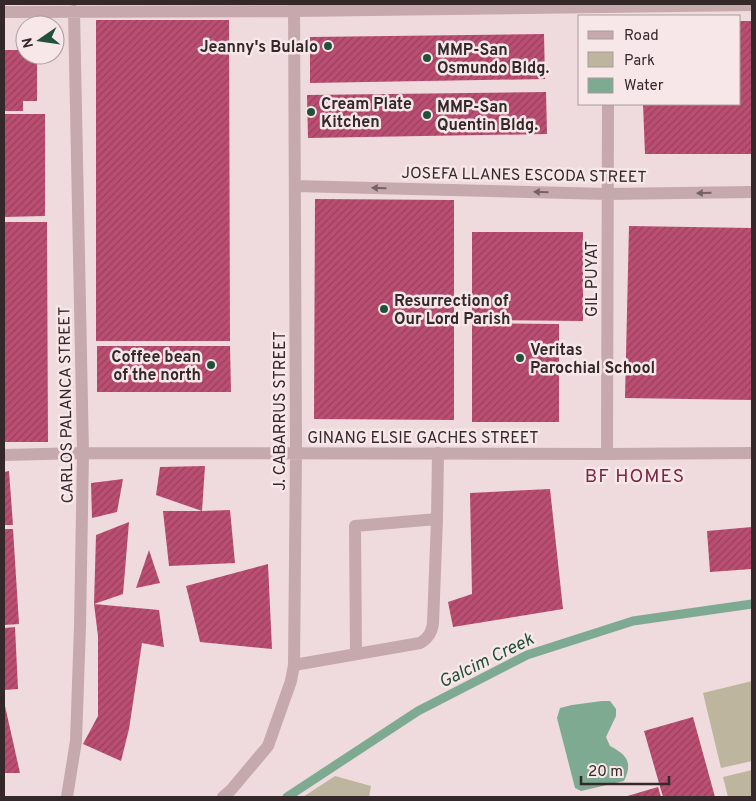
<svg xmlns="http://www.w3.org/2000/svg" width="756" height="801" font-family="Overpass,sans-serif">
	<style>
		.green { fill: #bdb59d }
		.water { fill: #7daa91 }
		.lines { fill: none; stroke-linecap: round; stroke-linejoin: round }
		.stream { stroke: #7daa91; stroke-width: 9 }
		.building { fill: url(#building-hatch) }
		.lane { stroke: #c6a9ac; stroke-width: 12 }
		.street { stroke: #c6a9ac; stroke-width: 12 }
		.oneway { fill: #766265 }
		.poi-dot { fill: #215139; stroke: #f7e7e8; stroke-width: 2 }
		.labels { text-anchor: middle; stroke-width: 5; stroke-linejoin: round; paint-order: stroke }
		.poi-label { font-size: 16px; font-weight: bold; fill: #34282b; stroke: #f7e7e8; text-anchor: start }
		.street-label { font-size: 16px; fill: #34282b; stroke: #f7e7e8 }
		.water-label { font-size: 18px; font-style: italic; fill: #215139; stroke: #f7e7e8 }
		.quarter-label { font-size: 19px; letter-spacing: 1px; fill: #7b2845; stroke: #f7e7e8 }
	</style>
	<defs>
		<pattern id="building-hatch" width="6" height="6" patternUnits="userSpaceOnUse" patternTransform="scale(1.25)"><rect width="6" height="6" fill="#bb4e73"/><path d="M-1 1l2-2M0 6l6-6M5 7l2-2" fill="none" stroke="#99415f"/></pattern>
	</defs>
	<rect width="100%" height="100%" fill="#efdbdd"/>
	<path class="green" d="M752,681V761L721,768L703,693Z
		M752,770V797H728L723,777Z
		M335,776L371,786L369,797H303Z"/>
	<path class="water" d="M602,701H610L616,709V716L606,737L610,746C627,755 633,762 624,781L581,791L575,788L557,718L560,708L572,705Z"/>
	<g class="lines">
		<path class="stream" d="M287,797L418,711L527,655L633,621L752,604"/>
	</g>
	<path class="building" d="M96,20H229L230,341H96Z
		M740,21H752V154H645L643,104H740Z
		M544,34L545,79L310,83V37Z
		M4,50H25V55H37V101H23V111H4Z
		M546,92L547,134L308,138L307,95Z
		M4,114H45V216L4,217Z
		M315,199L454,200V420L314,419Z
		M4,222H47L48,442H4Z
		M629,226L752,228V400L625,398Z
		M472,232H583V321L472,320Z
		M472,323L559,324V422H472Z
		M97,346H230L231,392H97Z
		M205,466L202,511L230,510L235,563L169,566L163,511H202L156,495L160,467Z
		M9,471L13,525H4V472Z
		M123,479L117,512L92,518L91,483Z
		M550,489L563,609L453,627L448,602L472,594L470,493Z
		M129,522L123,594L94,604L96,535Z
		M752,527V569L710,572L707,531Z
		M4,529H13L19,624L4,625Z
		M149,550L160,583L136,588Z
		M268,564L272,649L200,642L186,586Z
		M94,604L159,610L164,647L142,643L129,729L121,761L83,744L98,716V636Z
		M15,627L18,689L4,690V628Z
		M4,706H5L20,773H4Z
		M693,717L715,797H663L644,731Z
		M658,787L661,797H624Z"/>
	<g class="lines">
		<path class="lane" d="M356,654L355,526L437,519
			M294,665L420,643C429,638 432,632 433,623L437,519L438,453"/>
		<path class="street" d="M4,12L294,11L752,5
			M295,186L608,194L752,192
			M607,454L608,104
			M4,455L83,453L607,454L752,453
			M67,797L76,741L80,626L83,453L74,11
			M223,797L231,790L268,746L291,681L294,665L296,453L294,4"/>
	</g>
	<defs><path id="oneway-solid" d="M-6-.8H1V-3.2L6.5 0L1 3.2V.8H-6Z" transform="scale(1.25)"/></defs>
	<g class="oneway">
		<use href="#oneway-solid" transform="translate(379 188) rotate(-179)"/>
		<use href="#oneway-solid" transform="translate(541 192) rotate(-179)"/>
		<use href="#oneway-solid" transform="translate(704 193) rotate(179)"/>
	</g>
	<g class="poi-dot">
		<circle cx="328" cy="46" r="5"/>
		<circle cx="427" cy="58" r="5"/>
		<circle cx="311" cy="112" r="5"/>
		<circle cx="427" cy="115" r="5"/>
		<circle cx="384" cy="309" r="5"/>
		<circle cx="520" cy="358" r="5"/>
		<circle cx="211" cy="365" r="5"/>
	</g>
	<g class="labels">
		<g class="poi-label">
			<text x="318" y="52" text-anchor="end">Jeanny's Bulalo</text>
			<text x="437" y="55">MMP-San<tspan x="437" dy="18">Osmundo Bldg.</tspan></text>
			<text x="321" y="109">Cream Plate<tspan x="321" dy="18">Kitchen</tspan></text>
			<text x="437" y="112">MMP-San<tspan x="437" dy="18">Quentin Bldg.</tspan></text>
			<text x="394" y="306">Resurrection of<tspan x="394" dy="18">Our Lord Parish</tspan></text>
			<text x="530" y="355">Veritas<tspan x="530" dy="18">Parochial School</tspan></text>
			<text x="201" y="362" text-anchor="end">Coffee bean<tspan x="201" dy="18">of the north</tspan></text>
		</g>
		<g class="street-label">
			<text transform="translate(524 174) rotate(1)" y="6">JOSEFA LLANES ESCODA STREET</text>
			<text transform="translate(591 279) rotate(-90)" y="6">GIL PUYAT</text>
			<text transform="translate(65 405) rotate(-91)" y="6">CARLOS PALANCA STREET</text>
			<text transform="translate(279 411) rotate(-90)" y="6">J. CABARRUS STREET</text>
			<text x="423" y="443">GINANG ELSIE GACHES STREET</text>
		</g>
		<g class="water-label">
			<text transform="translate(486 660) rotate(-26)" y="6">Galcim Creek</text>
		</g>
		<g class="quarter-label">
			<text x="635" y="482">BF HOMES</text>
		</g>
	</g>
	<rect width="756" height="801" fill="none" stroke="#34282b" stroke-width="10"/>
	<rect x="578" y="15" width="162" height="90" fill="#f7e7e8" stroke="#a99b9c"/>
	<rect x="588" y="31" width="25" height="8" fill="#c6a9ac" stroke="#a99b9c"/>
	<text x="624" y="40" font-size="15" fill="#34282b">Road</text>
	<rect x="588" y="52" width="25" height="15" fill="#bdb59d" stroke="#a99b9c"/>
	<text x="624" y="65" font-size="15" fill="#34282b">Park</text>
	<rect x="588" y="78" width="25" height="15" fill="#7daa91" stroke="#a99b9c"/>
	<text x="624" y="90" font-size="15" fill="#34282b">Water</text>
	<g transform="translate(40 40) rotate(257)"><circle r="24" fill="#f7e7e8" stroke="#a99b9c"/>
	<path d="M0-4L9 19L0 12L-9 19Z" fill="#215139"/>
	<text y="-8" font-size="14" font-weight="bold" text-anchor="middle" fill="#34282b">N</text>
	</g>
	<path d="M581 776v8h88v-8" fill="none" stroke="#34282b" stroke-width="2.5"/>
	<text x="588" y="776" font-size="15" fill="#34282b" stroke="#f7e7e8" stroke-width="4" paint-order="stroke">20 m</text>
</svg>
